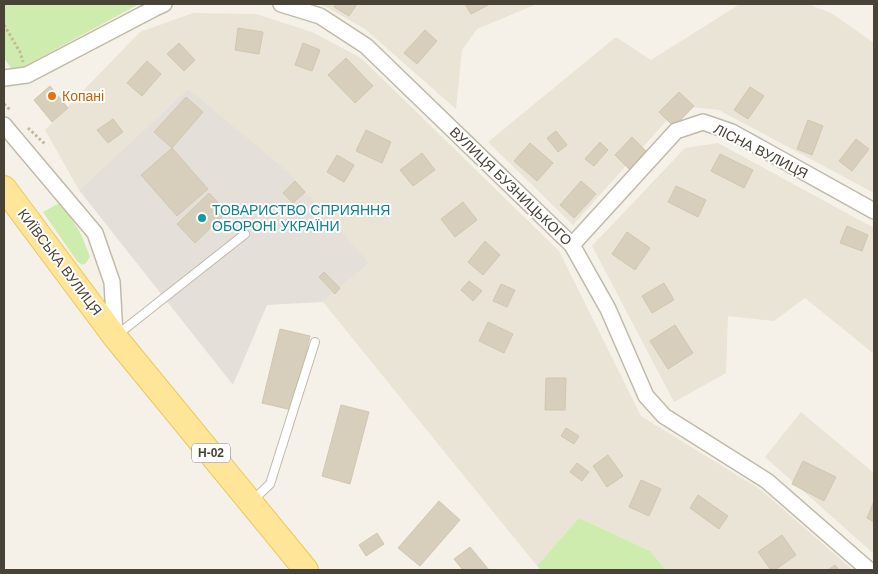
<svg xmlns="http://www.w3.org/2000/svg" width="878" height="574" font-family="Arial,sans-serif">
	<style>
		.residential { fill: #e9e4d5 }
		.industrial { fill: #e4e0d9 }
		.green { fill: #ceecae }
		.building { fill: #d7cebc; stroke: #d3c6af }
		.lines { fill: none; stroke-linecap: round; stroke-linejoin: round }
		.lane-casing { stroke: #c1baa9; stroke-width: 10 }
		.street-casing { stroke: #c1baa9; stroke-width: 18 }
		.primary-casing { stroke: #ecc75e; stroke-width: 26 }
		.path { stroke: #c4b79a; stroke-width: 3; stroke-dasharray: 2.5 2.5; stroke-linecap: butt }
		.lane { stroke: #fff; stroke-width: 8 }
		.street { stroke: #fff; stroke-width: 15 }
		.primary { stroke: #ffe597; stroke-width: 24 }
		.food-dot { fill: #e8710a; stroke: #fff; stroke-width: 2 }
		.culture-dot { fill: #0f9aa8; stroke: #fff; stroke-width: 2 }
		.labels { text-anchor: middle; stroke-width: 4; stroke-linejoin: round; paint-order: stroke }
		.shield { fill: #fff; stroke: #807b72; stroke-width: 1 }
		.shield-label { font-size: 12px; font-weight: bold; fill: #494236 }
		.food-label { font-size: 14px; fill: #c56008; stroke: #fff; text-anchor: start }
		.street-label { font-size: 14px; fill: #494236; stroke: #fff }
		.culture-label { font-size: 14px; fill: #0d838f; stroke: #fff; text-anchor: start }
	</style>
	<rect width="100%" height="100%" fill="#f5f1e8"/>
	<path class="residential" d="M321,4H537L477,29L462,50L456,109L365,29Z
		M740,4H808L831,13L874,43V193L719,110L692,107L667,120L573,225L488,142L616,37L651,60Z
		M193,13L256,14L312,32L361,58L559,251L641,416L761,490L853,570H666L650,551L579,518L537,566L323,302L369,263L188,89L79,190L45,130L140,32Z
		M718,143L874,228V354L805,298L774,321L728,316L726,373L674,402L592,246L685,148Z
		M801,412L874,473V554L765,457Z"/>
	<path class="industrial" d="M188,89L287,171L369,263L323,302L267,305L233,385L79,190Z"/>
	<path class="green" d="M4,4H139L14,72L4,58Z
		M61,202L81,234L90,257L86,263L82,265L77,261L43,212Z
		M579,518L650,551L666,570H541L537,566Z"/>
	<path class="building" d="M336,4H357L349,16L334,7Z
		M465,4H488V5L471,14Z
		M238,28L263,32L259,54L235,50Z
		M425,30L437,41L417,64L404,53Z
		M179,43L195,60L184,71L167,54Z
		M303,43L320,50L312,71L295,65Z
		M346,58L373,86L355,103L328,75Z
		M147,61L161,74L142,96L127,83Z
		M50,86L68,108L52,122L34,100Z
		M750,87L764,96L748,119L734,110Z
		M679,92L694,106L674,127L659,112Z
		M186,97L203,112L172,148L154,132Z
		M113,119L123,132L108,143L97,130Z
		M808,120L823,126L812,155L797,149Z
		M366,130L391,142L382,163L356,151Z
		M556,131L567,145L558,152L547,138Z
		M632,137L646,151L629,169L615,155Z
		M856,139L869,149L852,171L839,161Z
		M600,142L608,150L594,166L585,159Z
		M530,143L553,163L537,181L514,161Z
		M172,148L208,189L177,216L141,175Z
		M422,153L435,170L413,186L400,170Z
		M720,154L753,170L744,188L711,171Z
		M337,155L354,165L344,182L327,172Z
		M295,181L305,192L293,203L283,193Z
		M581,181L596,194L574,218L560,205Z
		M676,186L706,200L698,217L668,202Z
		M209,193L227,212L195,243L177,224Z
		M463,202L477,220L455,237L441,219Z
		M847,226L868,235L862,251L840,243Z
		M627,232L650,248L635,270L612,254Z
		M485,241L500,255L483,275L468,262Z
		M324,272L340,288L335,294L319,277Z
		M469,281L482,291L473,301L461,290Z
		M664,283L674,300L652,313L642,296Z
		M501,284L515,290L507,307L493,301Z
		M488,322L513,334L504,353L479,341Z
		M675,325L693,353L668,369L650,341Z
		M280,329L310,336L292,410L262,403Z
		M546,378H566L565,410H545Z
		M341,405L369,412L350,484L322,476Z
		M566,428L579,436L574,444L561,436Z
		M608,455L623,476L607,487L593,466Z
		M803,461L836,477L824,501L792,484Z
		M577,463L589,472L582,481L570,472Z
		M641,480L661,489L649,516L629,507Z
		M698,495L728,516L719,529L690,508Z
		M439,501L460,520L420,566L398,548Z
		M874,501V522L867,518Z
		M377,533L384,544L366,556L359,545Z
		M782,535L796,555L775,570H771L758,552Z
		M470,547L489,570H463L454,559Z
		M835,565L839,570H828Z"/>
	<g class="lines">
		<defs>
			<path id="lane" d="M117,335L245,234
				M252,501L270,484L315,342"/>
			<path id="street" d="M281,4L320,16L366,46L572,245L608,309L646,396L664,416L767,481L869,570
				M4,78L27,75L155,8L164,4
				M4,125L95,233L112,282L115,335
				M572,245L676,131L703,122L732,132L874,211"/>
			<path id="primary" d="M4,188L115,337L306,570"/>
		</defs>
		<use href="#lane" class="lane-casing"/>
		<use href="#street" class="street-casing"/>
		<use href="#primary" class="primary-casing"/>
		<path class="path" d="M4,25L20,52L23,62
			M4,104L11,111
			M28,128L46,145"/>
		<use href="#lane" class="lane"/>
		<use href="#street" class="street"/>
		<use href="#primary" class="primary"/>
	</g>
	<circle class="food-dot" cx="52" cy="96" r="5"/>
	<circle class="culture-dot" cx="202" cy="218" r="5"/>
	<g class="labels">
		<rect class="shield" x="192" y="443.5" width="38" height="19" rx="4"/>
		<g class="shield-label">
			<text x="211" y="457">Н-02</text>
		</g>
		<g class="food-label">
			<text x="62" y="101">Копані</text>
		</g>
		<g class="street-label">
			<text transform="translate(761 151) rotate(27)" y="5">ЛІСНА ВУЛИЦЯ</text>
			<text transform="translate(511 186) rotate(44)" y="5">ВУЛИЦЯ БУЗНИЦЬКОГО</text>
			<text transform="translate(60 262) rotate(53)" y="5">КИЇВСЬКА ВУЛИЦЯ</text>
		</g>
		<g class="culture-label">
			<text x="212" y="215">ТОВАРИСТВО СПРИЯННЯ<tspan x="212" dy="16">ОБОРОНІ УКРАЇНИ</tspan></text>
		</g>
	</g>
	<rect width="878" height="574" fill="none" stroke="#494236" stroke-width="10"/>
</svg>
